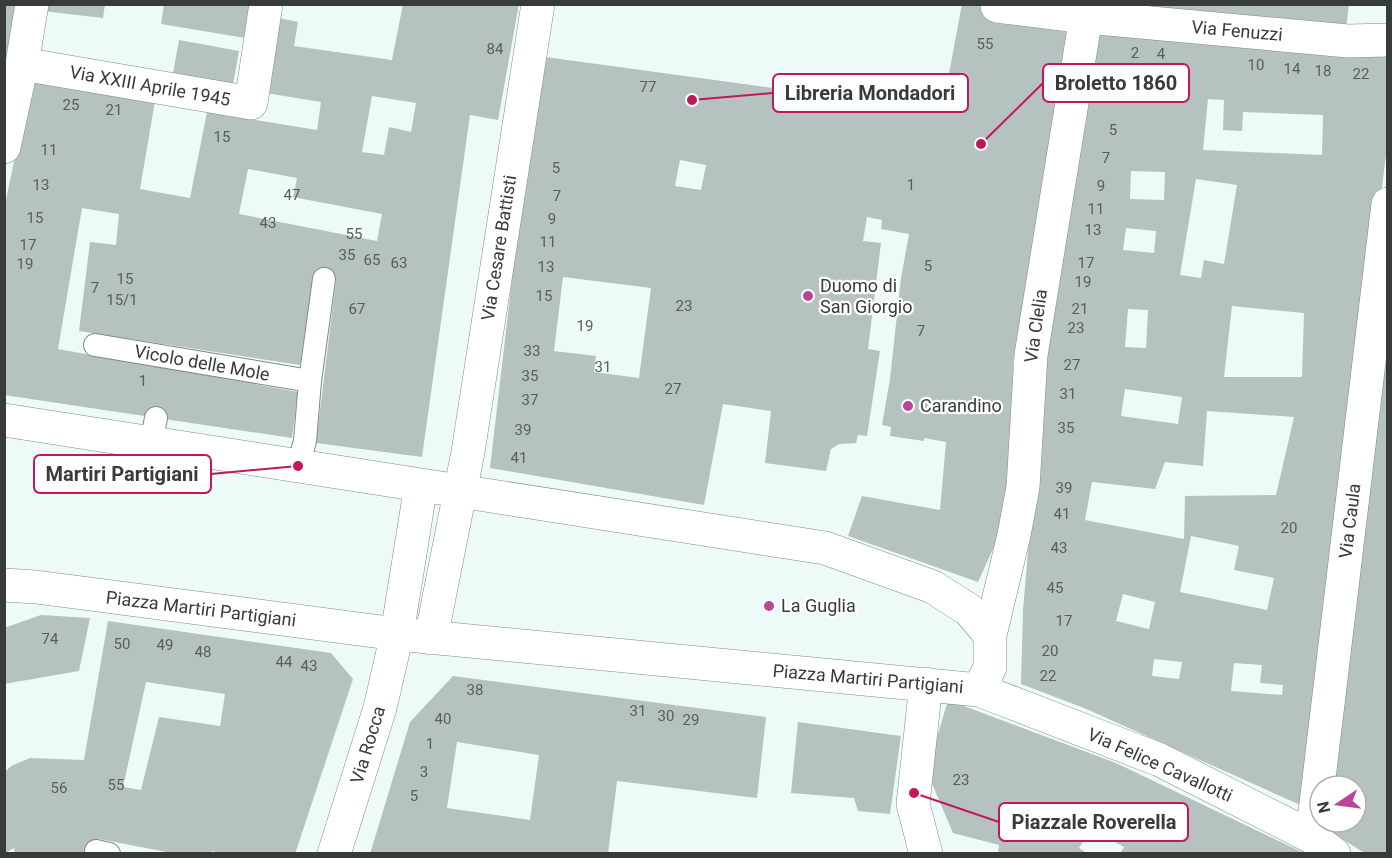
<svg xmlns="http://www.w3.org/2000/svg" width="1392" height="858" font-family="Roboto,sans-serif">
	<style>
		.building { fill: #b6c2c0; fill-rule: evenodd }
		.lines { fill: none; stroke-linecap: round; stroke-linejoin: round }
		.lane-casing { stroke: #7e8a88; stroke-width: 24 }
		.street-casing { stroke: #7e8a88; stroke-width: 34 }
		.lane { stroke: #fff; stroke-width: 22 }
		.street { stroke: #fff; stroke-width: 33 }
		.poi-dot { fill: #bc4498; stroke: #fff; stroke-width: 2 }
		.labels { text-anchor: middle; stroke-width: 4.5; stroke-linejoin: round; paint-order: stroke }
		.number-label { font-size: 15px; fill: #575e5c }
		.street-label { font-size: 18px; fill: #373c3b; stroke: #fff }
		.poi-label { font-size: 18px; fill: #373c3b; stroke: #fff; text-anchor: start }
		.leader { fill: none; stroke: #c2185b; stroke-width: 2 }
		.callout-dot { fill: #c2185b; stroke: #fff; stroke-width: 2 }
		.callout { fill: #fff; stroke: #c2185b; stroke-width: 2 }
		.callout-label { font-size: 20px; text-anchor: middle; font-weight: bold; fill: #373c3b }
	</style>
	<rect width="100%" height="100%" fill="#edfaf8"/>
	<path class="building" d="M4,4H17L6,65H4Z
		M43,4H105L103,18L42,11Z
		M164,4H250L245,38L161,24Z
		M403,4H519L498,120L470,115L422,457L316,443L336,280L313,277L300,365L79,331L90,242L116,245L119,214L82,208L58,349L298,392L292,438L4,395V209L31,82L155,101L140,189L190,198L207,112L317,130L321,102L266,93L279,18L298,22L294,46L392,60ZM372,96L416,103L411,132L389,127L384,155L362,152ZM248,169L297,178L293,197L382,214L377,241L239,214Z
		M962,4H997L1070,30L1052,143L1013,362L1012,450L1002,529L978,582L848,536L862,496L940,510L946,442L924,438V441L890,436L891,427L882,425L890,379L901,278L909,234L881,229L882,220L867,217L863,241L881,243L868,349L880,351L867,436L858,435L856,443L839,444L831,449L826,471L765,463L771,411L723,404L704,505L490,468L538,56L942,111ZM680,160L706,165L701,190L675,186ZM563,277L651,288L639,378L594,372L596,356L554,351Z
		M1101,4H1349L1346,29Z
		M1090,29L1388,57V138L1307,808L1084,708L1021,684L1023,610L1043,378ZM1173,65L1174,95L1149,96L1148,66ZM1208,99L1224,100L1223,130L1242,131L1243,112L1323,115L1322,155L1203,150ZM1131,171L1165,172L1164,200L1130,199ZM1196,179L1237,185L1224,264L1204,260L1201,278L1180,275ZM1126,228L1156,231L1154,253L1123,250ZM1232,306L1304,313L1302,377H1224ZM1128,309L1148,310L1146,348L1125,347ZM1125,389L1182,397L1178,424L1121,416ZM1207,411L1294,417L1276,495L1185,496L1184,539L1085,520L1092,482L1155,489L1165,462L1203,466ZM1191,536L1239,546L1234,570L1274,578L1267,610L1180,592ZM1123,594L1155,602L1149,629L1116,621ZM1154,659L1182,662L1179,679L1152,676ZM1234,663L1262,665L1260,683L1283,685L1282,695L1231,691Z
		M179,40L239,51L233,84L173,73Z
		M1388,285V854H1366L1322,826V822H1356V786H1327Z
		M41,615L90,618L79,671L4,684V628Z
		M108,621L331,653L353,679L295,854H224L212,851L211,854H177L99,839L96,854H15L14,848L4,854V773L11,766L30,758L84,760ZM146,682L225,694L220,726L159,717L141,790L123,787Z
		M453,676L766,717L757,798L617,781L608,854H370L410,722ZM457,742L539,755L530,820L447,808Z
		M948,700L1116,763L1306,854H1120L1124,847L1091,828L1079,848L1088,854H998L999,845L953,833L927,772Z
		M798,722L901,736L890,814L858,811L854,798L791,793Z"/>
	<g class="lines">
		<defs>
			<path id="lane" d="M95,345L310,381L305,441L298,466
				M310,381L324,279
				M151,443L156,418
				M96,851L109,854"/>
			<path id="street" d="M997,6L1086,17L1348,41L1388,40
				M22,64L251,103L266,4
				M4,147L22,64L32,4
				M4,420L825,548L933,587L969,610L990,635V667L979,690L397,634L36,587L4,585
				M990,635L1014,535L1023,487L1031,355L1088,4
				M431,638L468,452L538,4
				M979,690L1160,760L1312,837L1334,854
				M1312,837L1388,204
				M334,854L380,708L397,634L421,485
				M926,854L913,804L926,684"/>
		</defs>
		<use href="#lane" class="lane-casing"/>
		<use href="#street" class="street-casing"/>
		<use href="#lane" class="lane"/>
		<use href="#street" class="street"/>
	</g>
	<g class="poi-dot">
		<circle cx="808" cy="296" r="6"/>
		<circle cx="908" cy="406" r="6"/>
		<circle cx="769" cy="606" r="6"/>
	</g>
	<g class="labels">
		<g class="number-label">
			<text x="985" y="49">55</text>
			<text x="495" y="54">84</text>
			<text x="1135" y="58">2</text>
			<text x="1161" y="59">4</text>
			<text x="1256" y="70">10</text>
			<text x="1292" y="74">14</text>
			<text x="1323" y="76">18</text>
			<text x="1361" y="79">22</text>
			<text x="648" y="92">77</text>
			<text x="71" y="110">25</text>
			<text x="114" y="115">21</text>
			<text x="1113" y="135">5</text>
			<text x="222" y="142">15</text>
			<text x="49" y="155">11</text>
			<text x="1106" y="163">7</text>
			<text x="556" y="173">5</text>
			<text x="41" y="190">13</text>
			<text x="911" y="190">1</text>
			<text x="1101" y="191">9</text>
			<text x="292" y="200">47</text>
			<text x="557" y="201">7</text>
			<text x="1096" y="214">11</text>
			<text x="35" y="223">15</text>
			<text x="552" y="224">9</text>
			<text x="268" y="228">43</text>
			<text x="1093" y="235">13</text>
			<text x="354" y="239">55</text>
			<text x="548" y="247">11</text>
			<text x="28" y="250">17</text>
			<text x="347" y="260">35</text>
			<text x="372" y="265">65</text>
			<text x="399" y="268">63</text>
			<text x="1086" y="268">17</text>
			<text x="25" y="269">19</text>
			<text x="928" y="271">5</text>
			<text x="546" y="272">13</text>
			<text x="125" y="284">15</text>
			<text x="1083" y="287">19</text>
			<text x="95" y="293">7</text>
			<text x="544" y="301">15</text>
			<text x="122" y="305">15/1</text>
			<text x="684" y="311">23</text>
			<text x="357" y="314">67</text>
			<text x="1080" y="314">21</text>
			<text x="585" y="331">19</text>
			<text x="1076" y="333">23</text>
			<text x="921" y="336">7</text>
			<text x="532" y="356">33</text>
			<text x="1072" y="370">27</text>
			<text x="603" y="372">31</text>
			<text x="530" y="381">35</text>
			<text x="143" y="386">1</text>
			<text x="673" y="394">27</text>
			<text x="1068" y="399">31</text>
			<text x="530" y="405">37</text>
			<text x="1066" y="433">35</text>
			<text x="523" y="435">39</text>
			<text x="519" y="463">41</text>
			<text x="1064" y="493">39</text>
			<text x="1062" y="519">41</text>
			<text x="1289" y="533">20</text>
			<text x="1059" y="553">43</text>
			<text x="1055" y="593">45</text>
			<text x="1064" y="626">17</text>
			<text x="50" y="644">74</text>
			<text x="122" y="649">50</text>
			<text x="165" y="650">49</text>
			<text x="1050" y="656">20</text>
			<text x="203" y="657">48</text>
			<text x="284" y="667">44</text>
			<text x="309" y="671">43</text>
			<text x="1048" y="681">22</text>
			<text x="475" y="695">38</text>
			<text x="638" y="716">31</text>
			<text x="666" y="721">30</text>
			<text x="443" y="724">40</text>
			<text x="691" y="725">29</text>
			<text x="430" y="749">1</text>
			<text x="424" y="777">3</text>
			<text x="961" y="785">23</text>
			<text x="116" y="790">55</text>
			<text x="59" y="793">56</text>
			<text x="414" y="801">5</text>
		</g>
		<g class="street-label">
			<text transform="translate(1237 31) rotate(5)" y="6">Via Fenuzzi</text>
			<text transform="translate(150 86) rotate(10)" y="6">Via XXIII Aprile 1945</text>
			<text transform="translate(499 248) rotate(-81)" y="6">Via Cesare Battisti</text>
			<text transform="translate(1036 326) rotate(-82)" y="6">Via Clelia</text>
			<text transform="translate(202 363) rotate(10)" y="6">Vicolo delle Mole</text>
			<text transform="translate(1350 521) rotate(-83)" y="6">Via Caula</text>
			<text transform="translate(201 609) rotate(7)" y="6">Piazza Martiri Partigiani</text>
			<text transform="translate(868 679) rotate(5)" y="6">Piazza Martiri Partigiani</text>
			<text transform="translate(368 745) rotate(-73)" y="6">Via Rocca</text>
			<text transform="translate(1160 765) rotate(24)" y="6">Via Felice Cavallotti</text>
		</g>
		<g class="poi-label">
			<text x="820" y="292">Duomo di<tspan x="820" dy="21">San Giorgio</tspan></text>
			<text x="920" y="412">Carandino</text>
			<text x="781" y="612">La Guglia</text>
		</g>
	</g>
	<path class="leader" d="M981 144L1043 83M692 100L773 93M298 466L211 474M914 793L999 822"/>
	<g class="callout-dot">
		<circle cx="981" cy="144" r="6"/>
		<circle cx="692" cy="100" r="6"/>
		<circle cx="298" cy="466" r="6"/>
		<circle cx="914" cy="793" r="6"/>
	</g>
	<g class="callout">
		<rect x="1043" y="64" width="146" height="38" rx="6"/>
		<rect x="773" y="74" width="195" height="38" rx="6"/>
		<rect x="34" y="455" width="177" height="38" rx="6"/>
		<rect x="999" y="803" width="189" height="38" rx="6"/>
	</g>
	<g class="callout-label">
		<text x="1116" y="90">Broletto 1860</text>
		<text x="870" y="100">Libreria Mondadori</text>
		<text x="122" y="481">Martiri Partigiani</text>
		<text x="1094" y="829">Piazzale Roverella</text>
	</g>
	<rect width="1392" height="858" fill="none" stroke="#373c3b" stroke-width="12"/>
	<g transform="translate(1338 804) rotate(257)"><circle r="28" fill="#ffffff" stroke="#afb1b1" stroke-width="1.5"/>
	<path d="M0-4.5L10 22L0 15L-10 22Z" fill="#bc4498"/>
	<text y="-9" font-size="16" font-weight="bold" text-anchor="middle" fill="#373c3b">N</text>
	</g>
</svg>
